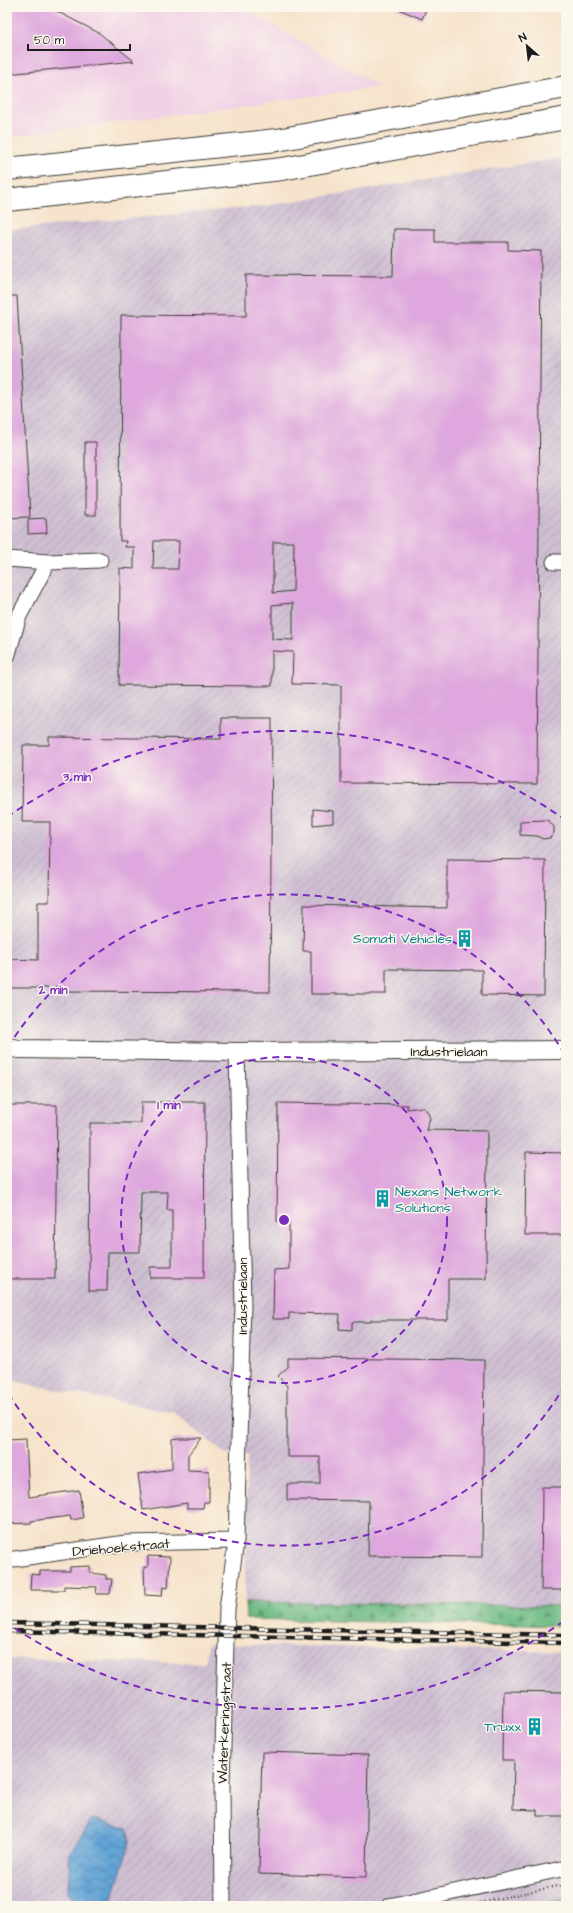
<svg xmlns="http://www.w3.org/2000/svg" width="573" height="1913" font-family="'Architects Daughter',sans-serif">
	<style>
		.built { fill: #f0d0e5 }
		.industrial { fill: url(#industrial-furrows) }
		.forest { fill: url(#forest-firs); stroke: #446b50 }
		.water { fill: url(#water-waves); stroke: #3f6078 }
		.building { fill: #dea7dd; fill-rule: evenodd }
		.lines { fill: none; stroke-linecap: round; stroke-linejoin: round }
		.minor-casing { stroke: #3d3a36; stroke-width: 17 }
		.tertiary-casing { stroke: #3d3a36; stroke-width: 20 }
		.motorway-casing { stroke: #3d3a36; stroke-width: 24 }
		.path { stroke: #3d3a36; stroke-width: 2.5; stroke-dasharray: 1 3; stroke-linecap: butt }
		.minor { stroke: #fff; stroke-width: 15 }
		.tertiary { stroke: #fff; stroke-width: 18 }
		.motorway { stroke: #fff; stroke-width: 22 }
		.rail-casing { stroke: #1c1c1c; stroke-width: 4.5 }
		.rail { stroke: #fbf7ec; stroke-width: 3; stroke-dasharray: 9; stroke-linecap: butt }
		.ring { fill: none; stroke: #7b2cbf; stroke-width: 2; stroke-dasharray: 7 5 }
		.labels { text-anchor: middle; stroke-width: 3; stroke-linejoin: round; paint-order: stroke }
		.culture-label { font-size: 14px; fill: #0d838f; stroke: #fbf7ec; text-anchor: end }
		.street-label { font-size: 14px; fill: #1c1c1c; stroke: #fbf7ec }
		.centre { fill: #7b2cbf; stroke: #fbf7ec; stroke-width: 2 }
		.ring-label { font-size: 12px; text-anchor: middle; font-weight: bold; fill: #7b2cbf; stroke: #fbf7ec; stroke-width: 3; stroke-linejoin: round; paint-order: stroke }
	</style>
	<defs>
		<pattern id="industrial-furrows" width="10" height="10" patternUnits="userSpaceOnUse"><rect width="10" height="10" fill="#cebed2"/><path d="M-1 1l2-2M0 10L10 0M9 11l2-2" fill="none" stroke="#b0a3b4"/></pattern>
		<pattern id="forest-firs" width="22" height="20" patternUnits="userSpaceOnUse"><rect width="22" height="20" fill="#6dba83"/><path d="M5 1l3.5 6h-7zM16 11l3.5 6h-7z" fill="#59966a"/></pattern>
		<pattern id="water-waves" width="16" height="10" patternUnits="userSpaceOnUse"><rect width="16" height="10" fill="#62a3d5"/><path d="M0 5q4-4 8 0t8 0" fill="none" stroke="#5084ac"/></pattern>
	</defs>
	<rect width="100%" height="100%" fill="#fbf7ec"/>
	<filter id="ink" filterUnits="userSpaceOnUse"><feTurbulence type="fractalNoise" baseFrequency=".025" numOctaves="2"/><feDisplacementMap in="SourceGraphic" scale="8" xChannelSelector="R" yChannelSelector="G"/><feConvolveMatrix kernelMatrix="1 2 1 2 8 2 1 2 1" color-interpolation-filters="sRGB"/></filter>
	<filter id="wash" filterUnits="userSpaceOnUse"><feTurbulence type="fractalNoise" baseFrequency=".012" numOctaves="4" result="noise"/><feDisplacementMap in="SourceGraphic" scale="16" xChannelSelector="R" yChannelSelector="G"/><feGaussianBlur stdDeviation="0.9" result="paint"/><feColorMatrix in="noise" values="0 0 0 0 0 0 0 0 0 0 0 0 0 0 0 0 0 1.4 0 .05"/><feComposite in="paint" operator="in"/></filter>
	<g filter="url(#wash)">
		<rect width="100%" height="100%" fill="#f6e3cb"/>
		<path class="built" d="M7,7H242L380,87L7,137Z"/>
		<path class="industrial" d="M566,157V1606L245,1602L247,1455L225,1454L175,1413L7,1380V230L264,206Z
			M208,1644L566,1652V1906H7V1659L205,1663Z"/>
		<path class="forest" d="M245,1602L566,1606V1626L246,1619Z
			M566,1899V1906H534Z"/>
		<path class="water" d="M92,1819L127,1828L130,1842L110,1906H77L68,1891L70,1853Z"/>
		<g id="blocks">
			<path class="building" d="M7,7H57L56,11L99,33L134,61L7,74Z
				M394,7H427L422,19Z
				M394,229H435V242H508V250L541,251L537,784L341,783V685L292,684L293,652L272,651V686L119,685L120,568L134,569V547H125L126,541H120L121,315L246,316V275L393,276ZM154,541H179L178,569H153ZM273,542H294L293,591L273,593ZM293,603V640L272,639V605Z
				M7,296H17L30,517L7,518Z
				M85,442H96V515H85Z
				M46,518L47,533L28,534V519Z
				M221,718H272L270,992L49,991V988H7V959L38,960V902H49L50,822H22L23,745H49V737L221,739Z
				M313,809L333,811V823L313,825Z
				M544,820L549,821L554,827V833L550,838L543,839L537,836L520,835V821Z
				M447,859L545,860L544,996L482,995V970L386,969V994H311V951H303L304,905L447,908Z
				M141,1102H205L204,1278H150V1267H172V1210H167L168,1192H141L140,1252H108L107,1291H89L90,1123H141Z
				M278,1103L407,1105V1109L422,1107L427,1111L430,1118L426,1130L487,1131L486,1279H448V1320H371V1322H352V1330L339,1329L340,1314L289,1313V1319H273L274,1270L289,1269V1222H277Z
				M7,1105H57L55,1279H7Z
				M526,1152L566,1153V1235H525Z
				M288,1358L484,1360L482,1557L368,1556L369,1501L287,1500V1484H320V1457H287V1386L278,1376L288,1367Z
				M178,1438H201L188,1455V1470L209,1471V1502H204L203,1508H187V1503L143,1510L138,1474L172,1469V1439Z
				M26,1439L29,1497L79,1490L83,1518L71,1520L70,1516L31,1521V1523L7,1524V1440Z
				M542,1487H566V1590H541Z
				M148,1556L170,1557L168,1588L163,1587L162,1596L145,1595L144,1567H148Z
				M90,1566V1573L106,1575V1579H112L110,1594H96L97,1587L64,1586V1590H30L31,1574L40,1575V1571H70V1567Z
				M503,1691L566,1692V1816H537V1810L513,1809L514,1760H502Z
				M262,1752L368,1755L366,1877L259,1874Z"/>
		</g>
	</g>
	<g filter="url(#ink)">
		<use href="#blocks" fill-opacity="0" stroke="#3d3a36" stroke-width="1"/>
		<g class="lines">
			<defs>
				<path id="minor" d="M7,559L48,562L100,560
					M554,562H566
					M7,657L19,616L48,562
					M7,1560L126,1543L236,1541
					M223,1906L222,1782L227,1609L236,1541L243,1305L237,1052
					M389,1906L566,1868"/>
				<path id="tertiary" d="M7,1047L19,1049L237,1052L566,1050"/>
				<path id="motorway" d="M7,169L277,140L566,87
					M7,200L282,169L566,118"/>
			</defs>
			<use href="#minor" class="minor-casing"/>
			<use href="#tertiary" class="tertiary-casing"/>
			<use href="#motorway" class="motorway-casing"/>
			<path class="path" d="M465,1906L566,1884"/>
			<use href="#minor" class="minor"/>
			<use href="#tertiary" class="tertiary"/>
			<use href="#motorway" class="motorway"/>
			<defs>
				<path id="rail" d="M7,1623L566,1635
					M7,1631L566,1643"/>
			</defs>
			<use href="#rail" class="rail-casing"/>
			<use href="#rail" class="rail"/>
		</g>
	</g>
	<g class="ring">
		<circle cx="284" cy="1220" r="163"/>
		<path d="M565 1385A326 326 0 0 1 8 1393M8 1047A326 326 0 0 1 565 1055"/>
		<path d="M564 1621A489 489 0 0 1 7 1623M7 817A489 489 0 0 1 564 819"/>
	</g>
	<defs>
		<symbol id="building-bare" viewBox="-9 -9 18 18"><path d="M-4-6H4V6H1V3H-1V6H-4ZM-2.5-4.3h1.7v1.8h-1.7ZM.8-4.3h1.7v1.8H.8ZM-2.5-1h1.7V.8h-1.7ZM.8-1h1.7V.8H.8Z" fill="#0f9aa8" stroke="#fbf7ec" stroke-width="2.5" paint-order="stroke"/></symbol>
	</defs>
	<g fill-rule="evenodd">
		<use href="#building-bare" x="452" y="926" width="25" height="25"/>
		<use href="#building-bare" x="370" y="1186" width="25" height="25"/>
		<use href="#building-bare" x="522" y="1714" width="25" height="25"/>
	</g>
	<g class="labels">
		<g class="culture-label">
			<text x="452" y="943">Somati Vehicles</text>
			<text x="395" y="1196" text-anchor="start">Nexans Network<tspan x="395" dy="16">Solutions</tspan></text>
			<text x="521" y="1731">Truxx</text>
		</g>
		<g class="street-label">
			<text x="449" y="1056">Industrielaan</text>
			<text transform="translate(242 1296) rotate(-90)" y="5">Industrielaan</text>
			<text transform="translate(121 1547) rotate(-5)" y="5">Driehoekstraat</text>
			<text transform="translate(224 1723) rotate(-88)" y="5">Waterkeringstraat</text>
		</g>
	</g>
	<circle cx="284" cy="1220" r="6" class="centre"/>
	<g class="ring-label">
		<text x="77" y="781">3 min</text>
		<text x="53" y="994">2 min</text>
		<text x="169" y="1109">1 min</text>
	</g>
	<rect width="573" height="1913" fill="none" stroke="#fbf7ec" stroke-width="24"/>
	<g transform="translate(527 46) rotate(332)" stroke="#fbf7ec" stroke-width="3" paint-order="stroke">
	<path d="M0-3L7 15L0 10L-7 15Z" fill="#1c1c1c"/>
	<text y="-6" font-size="11" font-weight="bold" text-anchor="middle" fill="#1c1c1c">N</text>
	</g>
	<path d="M28 44v6h102v-6" fill="none" stroke="#1c1c1c" stroke-width="2"/>
	<text x="34" y="44" font-size="12" fill="#1c1c1c" stroke="#fbf7ec" stroke-width="3" paint-order="stroke">50 m</text>
</svg>
